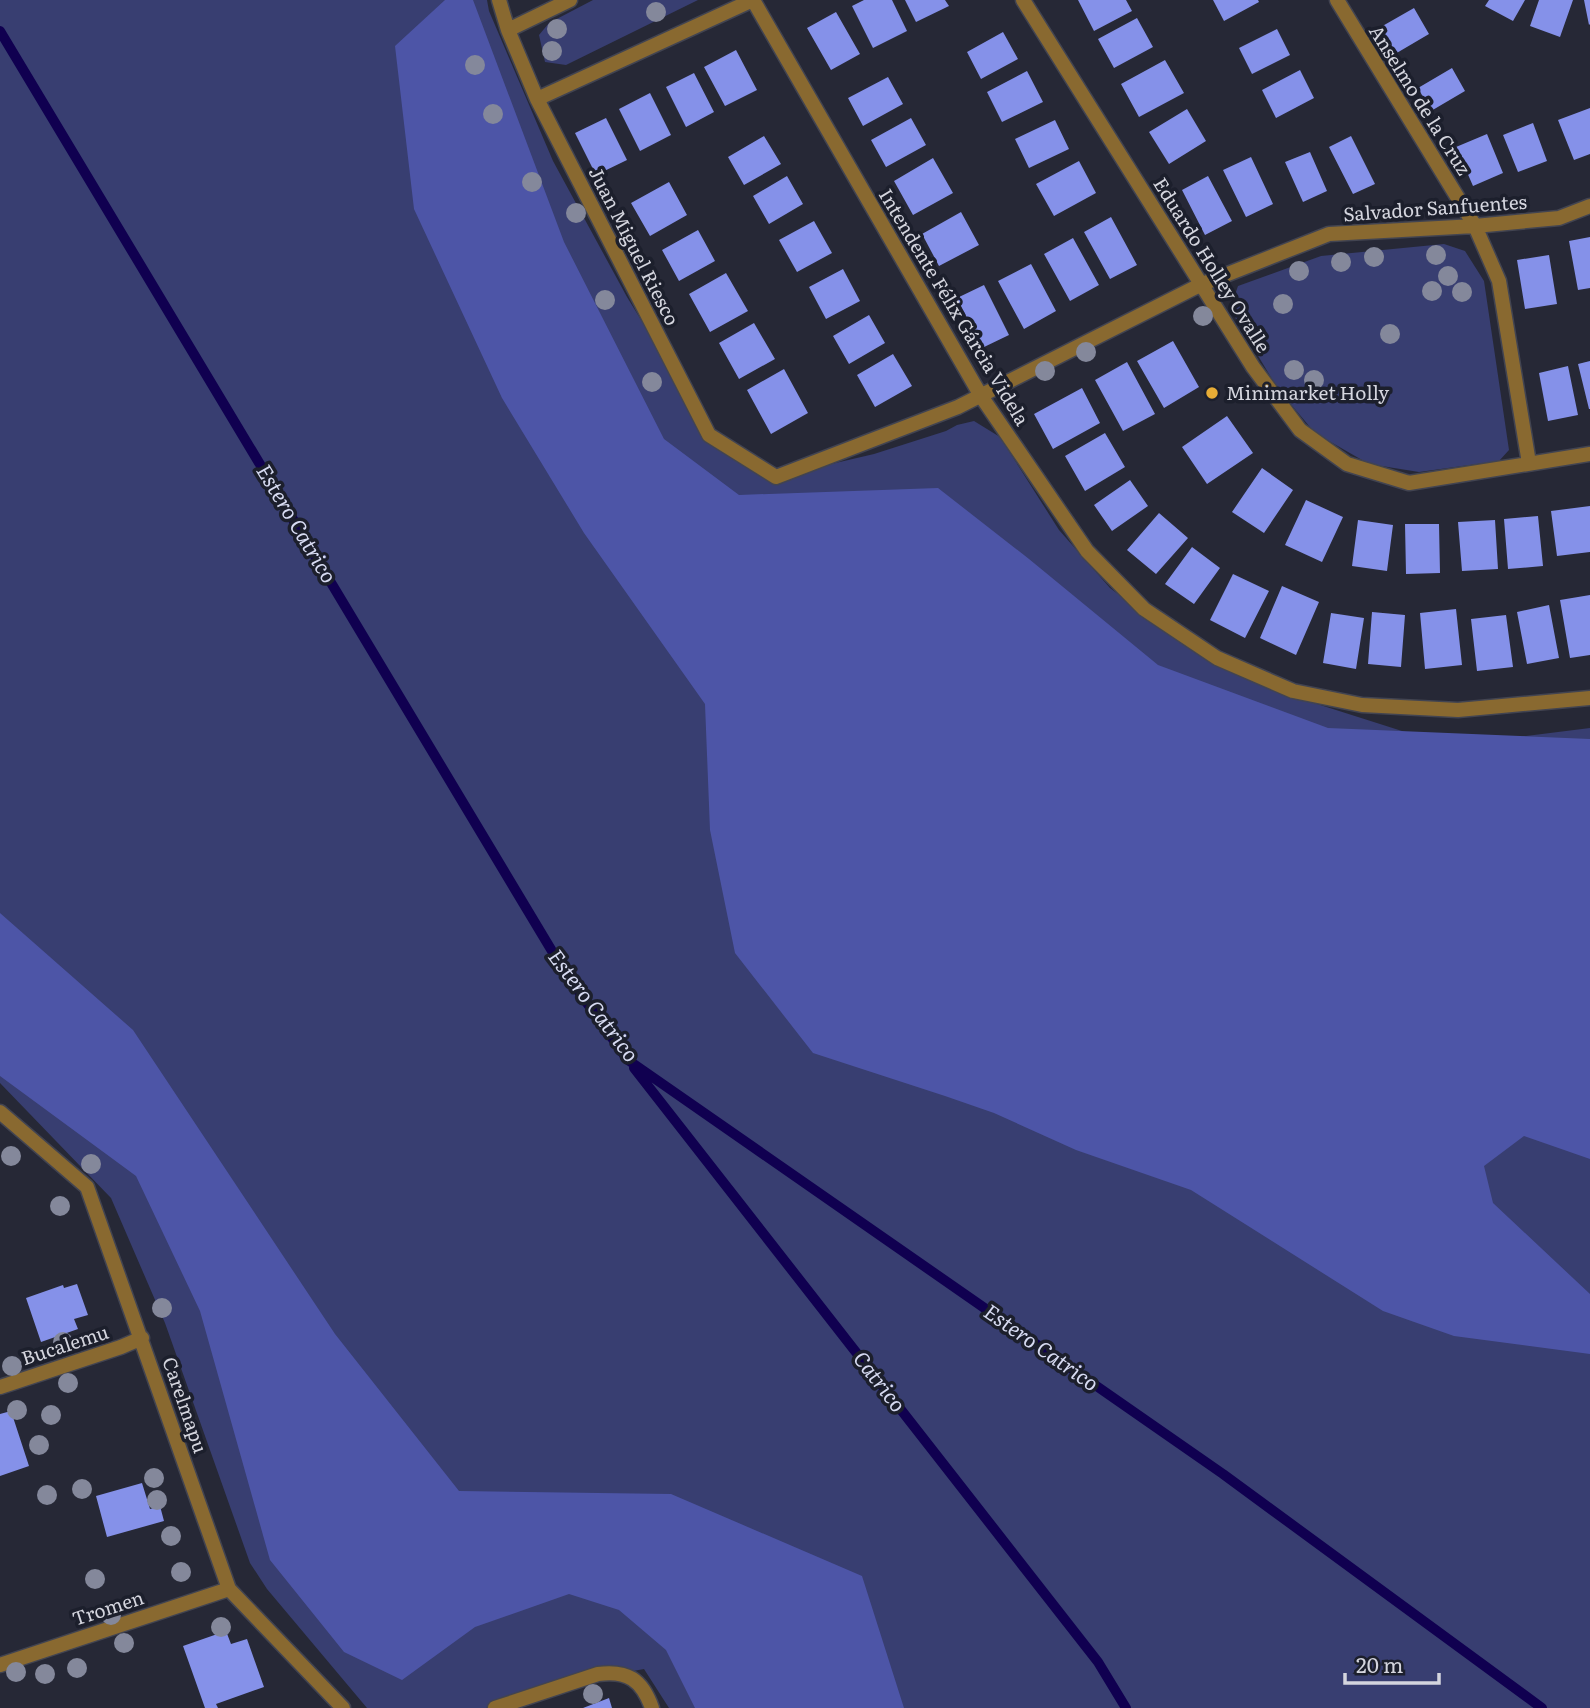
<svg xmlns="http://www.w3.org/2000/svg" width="1590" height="1708" font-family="Literata,serif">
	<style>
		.green { fill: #383e71 }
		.forest { fill: #4d55a7 }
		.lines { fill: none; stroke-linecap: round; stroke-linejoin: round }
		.stream { stroke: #100050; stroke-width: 10 }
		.building { fill: #8591e9 }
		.minor-casing { stroke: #424451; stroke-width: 17 }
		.minor { stroke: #896930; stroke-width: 14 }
		.tree { fill: #84889b }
		.poi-dot { fill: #e7ac36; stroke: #1c1f2c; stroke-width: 2.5 }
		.labels { text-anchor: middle; stroke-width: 7; stroke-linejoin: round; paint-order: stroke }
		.street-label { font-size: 19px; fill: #d4d5de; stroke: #1c1f2c }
		.poi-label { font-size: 19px; fill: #d4d5de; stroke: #1c1f2c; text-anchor: start }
		.water-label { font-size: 21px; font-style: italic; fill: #d7dbf2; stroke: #1c1f2c }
	</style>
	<rect width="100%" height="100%" fill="#262836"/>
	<path class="green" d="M0,0H487L489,11L553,161L627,297L703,421L760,472L814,468L874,454L946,431L957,425L974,421L1000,437L1059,530L1110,588L1197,654L1267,688L1424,738L1519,737L1590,728V1708H669L644,1669L579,1681L486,1708H367L267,1589L250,1563L165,1323L111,1198L0,1083Z
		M593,0H698L566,65L545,62L539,35L549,23Z
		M1444,244L1465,251L1484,281L1509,450L1499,461L1419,472L1369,464L1315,433L1278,389L1230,309L1238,286L1321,256Z"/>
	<path class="forest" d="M445,0H473L564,242L664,439L739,495L938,488L1029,559L1158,665L1328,728L1590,739V1159L1524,1136L1484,1166L1493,1203L1590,1294V1354L1454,1336L1383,1311L1191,1190L1076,1150L994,1113L945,1096L813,1053L735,953L710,830L705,704L584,533L502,398L414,209L395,46Z
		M0,913L133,1030L335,1334L459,1491L671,1494L862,1576L904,1708H695L666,1650L619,1610L569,1594L475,1627L402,1680L344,1652L270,1560L200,1311L136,1176L0,1076Z"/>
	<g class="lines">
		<path class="stream" d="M0,31L564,971L628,1060L1223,1474L1542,1708
			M634,1068L1098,1662L1126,1708"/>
	</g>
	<path class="building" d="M864,0H892L907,31L873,48L852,6Z
		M905,0H945L949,6L916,22Z
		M1078,0H1126L1132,11L1094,31Z
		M1213,0H1258L1259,2L1224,21Z
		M1489,0H1525L1513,21L1485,6Z
		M1539,0H1573L1560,37L1530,26Z
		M1584,0H1590V24L1589,25Z
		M1414,8L1429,34L1395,54L1379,28Z
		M836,12L860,54L831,70L807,28Z
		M1137,18L1153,47L1114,68L1098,39Z
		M1277,29L1290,55L1252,74L1239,48Z
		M1003,32L1018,59L981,79L967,52Z
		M736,50L757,90L725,106L704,67Z
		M1165,60L1184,93L1139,117L1121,84Z
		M1452,68L1465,91L1431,111L1418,88Z
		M1300,70L1314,98L1276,118L1262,90Z
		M1027,71L1043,102L1002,122L987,92Z
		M694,73L714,112L686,127L666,87Z
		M888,77L903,104L863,126L848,98Z
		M650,93L671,135L640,151L619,109Z
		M1590,108V154L1574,160L1558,120Z
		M1187,109L1206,141L1169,164L1149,132Z
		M606,118L627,160L596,175L575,133Z
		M911,118L926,145L886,167L871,140Z
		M1055,120L1069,149L1029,168L1015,139Z
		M1533,123L1547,161L1518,172L1503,135Z
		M1487,134L1503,173L1473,186L1456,147Z
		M764,136L781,164L744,185L728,157Z
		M1351,136L1375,184L1353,194L1329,147Z
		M1310,152L1327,191L1303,202L1285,162Z
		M1251,157L1273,204L1246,217L1223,170Z
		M933,158L953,193L913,215L894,181Z
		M1079,161L1096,193L1054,216L1036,184Z
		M787,176L803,204L769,224L753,196Z
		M1208,176L1232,221L1205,235L1182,190Z
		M669,182L687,215L650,236L631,203Z
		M961,212L979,245L939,266L922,234Z
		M1111,217L1137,265L1110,279L1084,232Z
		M814,221L832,253L797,272L779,240Z
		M698,230L715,261L679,281L662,250Z
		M1590,237V288L1578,290L1569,241Z
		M1073,238L1099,285L1070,301L1044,254Z
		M1549,255L1557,304L1525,309L1517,260Z
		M1031,264L1056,311L1024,329L998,281Z
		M843,269L860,301L826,319L809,287Z
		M726,273L748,311L710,332L689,294Z
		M984,285L1009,335L982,348L957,298Z
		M869,315L885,343L849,364L833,336Z
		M754,323L775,359L739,379L719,343Z
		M1173,341L1199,387L1164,408L1137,361Z
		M893,354L912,386L875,407L857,375Z
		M1590,361V409H1589L1578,364Z
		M1127,362L1155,414L1123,431L1095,380Z
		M1568,366L1578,415L1548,421L1539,373Z
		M784,369L808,413L771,434L747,390Z
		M1082,388L1100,423L1053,449L1034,414Z
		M1227,416L1253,453L1207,484L1182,447Z
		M1105,433L1125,467L1085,491L1065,456Z
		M1262,468L1293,490L1264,533L1232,512Z
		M1130,480L1148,506L1112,531L1094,505Z
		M1306,500L1343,517L1322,562L1285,545Z
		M1590,506V552L1557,556L1551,511Z
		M1159,513L1188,538L1156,574L1127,550Z
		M1538,516L1543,566L1508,569L1504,519Z
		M1358,520L1393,525L1387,571L1352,566Z
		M1495,520L1498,569L1462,571L1458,522Z
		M1405,524H1439L1440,573L1406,574Z
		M1192,547L1220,568L1194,604L1165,584Z
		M1233,574L1269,591L1245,638L1210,620Z
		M1282,586L1319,602L1296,655L1260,638Z
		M1590,595V655L1570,658L1560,600Z
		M1549,605L1559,658L1527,664L1517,612Z
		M1456,609L1462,665L1425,669L1420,613Z
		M1372,612L1405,615L1401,667L1368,664Z
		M1331,613L1364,618L1356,669L1323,663Z
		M1506,615L1513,667L1477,671L1471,619Z
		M77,1284L88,1315L74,1319L78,1329L41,1342L26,1298L63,1285L64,1288Z
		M11,1411L29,1466L0,1476V1414Z
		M142,1483L150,1509L160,1506L164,1521L107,1537L96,1496Z
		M226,1631L231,1644L247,1639L264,1687L216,1704L218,1708H205L183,1646Z
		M609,1698L612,1708H583Z"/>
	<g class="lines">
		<defs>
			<path id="minor" d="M499,0L508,30L537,99L709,435L776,477L958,407L1200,285L1329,234L1475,226L1559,218L1590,206
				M753,0L981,396L1087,551L1144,609L1217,658L1293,691L1362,705L1458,710L1590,698
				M1023,0L1253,367L1300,430L1347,464L1409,483L1590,454
				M1337,0L1475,226L1499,281L1529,463
				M508,30L570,0
				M537,99L753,0
				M0,1112L87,1187L229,1589L343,1708
				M0,1387L121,1347L142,1338
				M0,1665L229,1589
				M495,1708L598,1674C628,1670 642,1680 652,1708"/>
		</defs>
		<use href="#minor" class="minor-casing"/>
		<use href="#minor" class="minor"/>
	</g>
	<g class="tree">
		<circle cx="656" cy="12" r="10"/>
		<circle cx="557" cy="29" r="10"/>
		<circle cx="552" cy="51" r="10"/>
		<circle cx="475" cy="65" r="10"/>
		<circle cx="493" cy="114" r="10"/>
		<circle cx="532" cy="182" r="10"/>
		<circle cx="576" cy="213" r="10"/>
		<circle cx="1436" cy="255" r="10"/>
		<circle cx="1374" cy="257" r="10"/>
		<circle cx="1341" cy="262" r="10"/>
		<circle cx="1299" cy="271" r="10"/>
		<circle cx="1448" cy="276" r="10"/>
		<circle cx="1432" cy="291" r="10"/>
		<circle cx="1462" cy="292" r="10"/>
		<circle cx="605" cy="300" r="10"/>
		<circle cx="1283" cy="304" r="10"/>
		<circle cx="1203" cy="316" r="10"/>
		<circle cx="1390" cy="334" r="10"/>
		<circle cx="1086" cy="352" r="10"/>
		<circle cx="1294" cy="370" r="10"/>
		<circle cx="1045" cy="371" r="10"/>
		<circle cx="1314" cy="380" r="10"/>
		<circle cx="652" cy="382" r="10"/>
		<circle cx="11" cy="1156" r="10"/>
		<circle cx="91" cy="1164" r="10"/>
		<circle cx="60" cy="1206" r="10"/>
		<circle cx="162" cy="1308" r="10"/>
		<circle cx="63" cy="1342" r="10"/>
		<circle cx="12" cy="1366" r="10"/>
		<circle cx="68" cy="1383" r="10"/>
		<circle cx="17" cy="1410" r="10"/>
		<circle cx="51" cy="1415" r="10"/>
		<circle cx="39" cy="1445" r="10"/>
		<circle cx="154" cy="1478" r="10"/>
		<circle cx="82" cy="1489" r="10"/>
		<circle cx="47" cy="1495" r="10"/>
		<circle cx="157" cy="1500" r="10"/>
		<circle cx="171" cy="1536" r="10"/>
		<circle cx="181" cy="1572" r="10"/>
		<circle cx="95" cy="1579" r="10"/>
		<circle cx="111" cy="1615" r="10"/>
		<circle cx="221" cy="1627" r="10"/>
		<circle cx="124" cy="1643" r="10"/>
		<circle cx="77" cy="1668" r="10"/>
		<circle cx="16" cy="1672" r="10"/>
		<circle cx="45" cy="1674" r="10"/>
		<circle cx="593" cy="1694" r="10"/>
	</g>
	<circle class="poi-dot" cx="1212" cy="393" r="7"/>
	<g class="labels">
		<g class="street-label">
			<text transform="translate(1420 100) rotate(58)" y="7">Anselmo de la Cruz</text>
			<text transform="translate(1435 208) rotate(-4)" y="7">Salvador Sanfuentes</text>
			<text transform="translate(634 246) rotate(63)" y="7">Juan Miguel Riesco</text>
			<text transform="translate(1212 265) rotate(58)" y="7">Eduardo Holley Ovalle</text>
			<text transform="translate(954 307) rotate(59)" y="7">Intendente Félix Gárcia Videla</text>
			<text transform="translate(65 1345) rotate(-18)" y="7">Bucalemu</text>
			<text transform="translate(185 1405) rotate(71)" y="7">Carelmapu</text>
			<text transform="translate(108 1608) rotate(-18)" y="7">Tromen</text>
		</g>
		<g class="poi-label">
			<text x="1226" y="400">Minimarket Holly</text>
		</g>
		<g class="water-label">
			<text transform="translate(296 524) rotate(59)" y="7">Estero Catrico</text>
			<text transform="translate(593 1006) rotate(53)" y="7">Estero Catrico</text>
			<text transform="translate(1041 1348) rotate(35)" y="7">Estero Catrico</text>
			<text transform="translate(879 1382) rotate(52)" y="7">Catrico</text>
		</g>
	</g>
	<path d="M1345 1673v10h94v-10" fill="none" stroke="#d4d5de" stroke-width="3.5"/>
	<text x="1356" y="1673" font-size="21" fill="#d4d5de" stroke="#1c1f2c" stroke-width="5" paint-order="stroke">20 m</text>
</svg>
